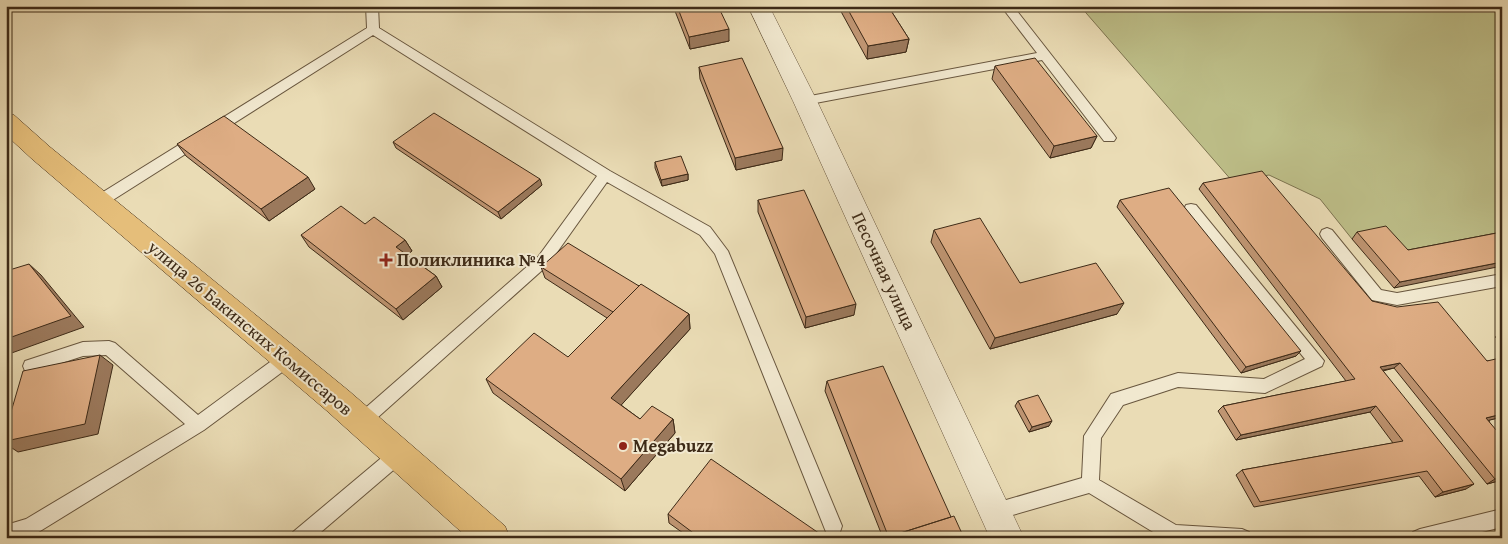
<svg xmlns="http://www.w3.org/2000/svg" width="1508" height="544" font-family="'Gentium Book Plus',serif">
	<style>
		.green { fill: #bdbe88; stroke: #7d7450 }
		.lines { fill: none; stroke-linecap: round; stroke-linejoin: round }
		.lane-casing { stroke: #68563e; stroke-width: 2 }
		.street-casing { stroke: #68563e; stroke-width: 1 }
		.primary-casing { stroke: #3d2a17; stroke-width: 1 }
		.lane { fill: #f1e8cf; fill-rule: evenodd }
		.street { fill: #f1e8cf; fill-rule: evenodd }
		.primary { fill: #e5be7a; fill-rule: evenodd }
		.wall { fill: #bf9572; stroke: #3d2a17 }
		.shaded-wall { fill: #9b795c; stroke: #3d2a17 }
		.building { fill: #dead84; stroke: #3d2a17 }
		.poi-dot { fill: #8f2418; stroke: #f1e8cf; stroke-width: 2 }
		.labels { text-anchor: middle; stroke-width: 4; stroke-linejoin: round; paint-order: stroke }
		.poi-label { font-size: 18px; font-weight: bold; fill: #3d2a17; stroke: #f1e8cf; text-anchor: start }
		.street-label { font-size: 18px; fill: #3d2a17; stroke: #f1e8cf }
	</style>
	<rect width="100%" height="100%" fill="#eadcb5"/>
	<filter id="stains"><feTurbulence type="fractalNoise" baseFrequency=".004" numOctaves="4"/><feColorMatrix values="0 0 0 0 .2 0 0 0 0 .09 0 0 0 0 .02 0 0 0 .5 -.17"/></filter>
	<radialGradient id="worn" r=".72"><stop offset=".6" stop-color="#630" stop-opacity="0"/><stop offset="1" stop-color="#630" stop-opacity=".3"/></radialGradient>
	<path class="green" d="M1080,6H1502V237L1402,256L1381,232L1352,239L1320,199L1269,175L1233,182Z"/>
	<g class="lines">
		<defs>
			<path id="lane" d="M366,6H378L379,28L610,171L710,227L728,251L842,526L840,532L833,535L826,532L715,254L700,235L607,182L548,265L367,427L361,430L355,427L352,422L355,417L538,257L597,176L373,35L105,205L100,206L95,205L93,201L95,197L367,28Z
				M1001,6H1013L1114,135L1116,138L1114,141H1104L1042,60L805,105L799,101L805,97L1037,53Z
				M1191,204L1196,205L1324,361L1322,366L1265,393L1178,387L1123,405L1101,438L1099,480L1176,525L1242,529L1249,532L1251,538H1163L1089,493L995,520L989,517L986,511L989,505L1082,478L1084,436L1111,394L1178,373L1264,379L1305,359L1186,213L1184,209L1186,205Z
				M1327,228L1332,230L1381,290L1397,293L1502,274V286L1397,305L1372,300L1322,238L1320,234L1322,230Z
				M109,341L115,343L198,415L281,354L287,352L293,354L295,359L293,364L204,430L37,533L24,538H6V525L26,519L185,424L106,355L83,356L31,373L25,371L23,366L25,361L83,342Z
				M398,447L404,449L407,455L404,461L314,538H291L293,532L392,449Z
				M1502,509V527L1458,538H1411L1413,532L1420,529Z"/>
			<path id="street" d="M748,6H769L817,101L1024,538H990L793,101Z"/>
			<path id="primary" d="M6,113L14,115L50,147L349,391L505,526L510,538H468L327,411L32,159L6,135Z"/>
		</defs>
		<use href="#lane" class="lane-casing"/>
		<use href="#street" class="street-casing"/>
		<use href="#primary" class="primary-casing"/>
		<use href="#lane" class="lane"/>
		<use href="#street" class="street"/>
		<use href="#primary" class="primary"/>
	</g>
	<path class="wall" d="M673,6H718L729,41L690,49Z
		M838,6H888L909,39L906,52L867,59Z
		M995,66L1097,136L1091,148L1050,158L992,79Z
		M699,67L782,160L736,170L700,79Z
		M393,142L542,185L501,219L396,148Z
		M177,144L315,189L269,221L186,156Z
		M655,162L688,174V180L662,186L655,168Z
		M1203,183L1372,301L1487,361L1502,360V417L1489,420L1502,480L1487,484L1394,368L1383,371L1466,489L1435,497L1419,476L1254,507L1236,475L1242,470L1393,443L1370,412L1236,440L1218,411L1223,406L1346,381L1199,189Z
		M758,200L854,315L805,328L758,212Z
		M1120,200L1301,351L1296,356L1241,373L1117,207Z
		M365,224L405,240L412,251L407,255L436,276L442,287L403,320L309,247L301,235Z
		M934,230L1020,283L1117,314L990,349L931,242Z
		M1357,232L1408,250L1502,232L1394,288L1352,239Z
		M541,267L639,286L689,314L690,329L621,405L640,419H673L675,433L625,491L493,393L486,379L568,357L607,318L545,278Z
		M1502,332V344L1495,337Z
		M827,381L951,517L964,538H883L825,391Z
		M1018,401L1049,426L1029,432L1015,406Z
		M668,514L826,538H690L669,523Z"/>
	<path class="shaded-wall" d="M729,29V41L690,49L689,37Z
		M909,39L906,52L867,59L868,46Z
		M1097,136L1091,148L1050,158L1054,146Z
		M783,148L782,160L736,170L735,158Z
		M688,174V180L662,186L661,180Z
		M308,177L315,189L269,221L261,209Z
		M540,179L542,185L501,219L498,212Z
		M405,240L412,251L403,258L396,247Z
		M1502,262V266L1394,288L1400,282Z
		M29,264L41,275L84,327L6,355V339Z
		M436,276L442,287L403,320L396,309Z
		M1124,303L1117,314L990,349L995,338Z
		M856,304L854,315L805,328L806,317Z
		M689,314L690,329L615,412L611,398Z
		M1301,351L1296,356L1241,373L1246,367Z
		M100,355L113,365L98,434L18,452L6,444V441Z
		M1400,363L1394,368L1373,372L1380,367Z
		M1376,406L1370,412L1236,440L1241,435Z
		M1502,414V417L1478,423L1486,418Z
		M673,419L675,433L625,491L621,479Z
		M1052,421L1049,426L1029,432L1032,427Z
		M1502,477V480L1487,484L1495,479Z
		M1474,484L1466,489L1435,497L1443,492Z"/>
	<path class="building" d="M677,6H718L729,29L689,37Z
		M846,6H888L909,39L868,46Z
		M742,58L783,148L735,158L699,67Z
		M1035,58L1097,136L1054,146L995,66Z
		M434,113L540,179L498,212L393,142Z
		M224,116L308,177L261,209L177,144Z
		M681,156L688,174L661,180L655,162Z
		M1262,171L1372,301L1397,307L1438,302L1487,361L1500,358L1502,360V414L1486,418L1502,437V477L1495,479L1400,363L1380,367L1474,484L1443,492L1427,471L1260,502L1242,470L1403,441L1376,406L1241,435L1223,406L1355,379L1203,183Z
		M1169,188L1301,351L1246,367L1120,200Z
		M804,190L856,304L806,317L758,200Z
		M341,206L365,224L374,217L405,240L396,247L436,276L396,309L301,235Z
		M980,218L1020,283L1096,263L1124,303L995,338L934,230Z
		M1386,226L1408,250L1502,232V262L1400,282L1357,232Z
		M568,243L639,286L613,312L541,267Z
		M29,264L71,316L6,339V271Z
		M641,284L689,314L611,398L640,419L652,406L673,419L621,479L486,379L534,333L568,357Z
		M100,355L85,424L6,441V429L23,371Z
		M883,366L951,517L891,536L890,538H889L827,381Z
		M1038,395L1052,421L1032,427L1018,401Z
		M711,459L826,538H700L668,514Z
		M954,516L964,538H892L891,536Z
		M1502,533V538H1486Z"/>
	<g class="poi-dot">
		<path d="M383.5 252.5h5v5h5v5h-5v5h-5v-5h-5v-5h5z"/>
		<circle cx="623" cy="446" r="5"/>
	</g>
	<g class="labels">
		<g class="poi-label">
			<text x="397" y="266">Поликлиника №4</text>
			<text x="633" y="452">Megabuzz</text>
		</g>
		<g class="street-label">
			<text transform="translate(884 271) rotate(65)" y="6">Песочная улица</text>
			<text transform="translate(250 328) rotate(40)" y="6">улица 26 Бакинских Комиссаров</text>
		</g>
	</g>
	<rect width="1508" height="544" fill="none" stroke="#eadcb5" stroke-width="25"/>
	<rect x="8" y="8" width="1493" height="529" fill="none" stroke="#3d2a17" stroke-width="2.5"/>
	<rect x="12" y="12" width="1483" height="519" fill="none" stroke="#3d2a17"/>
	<rect width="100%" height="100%" filter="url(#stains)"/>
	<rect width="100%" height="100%" fill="url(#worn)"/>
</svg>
